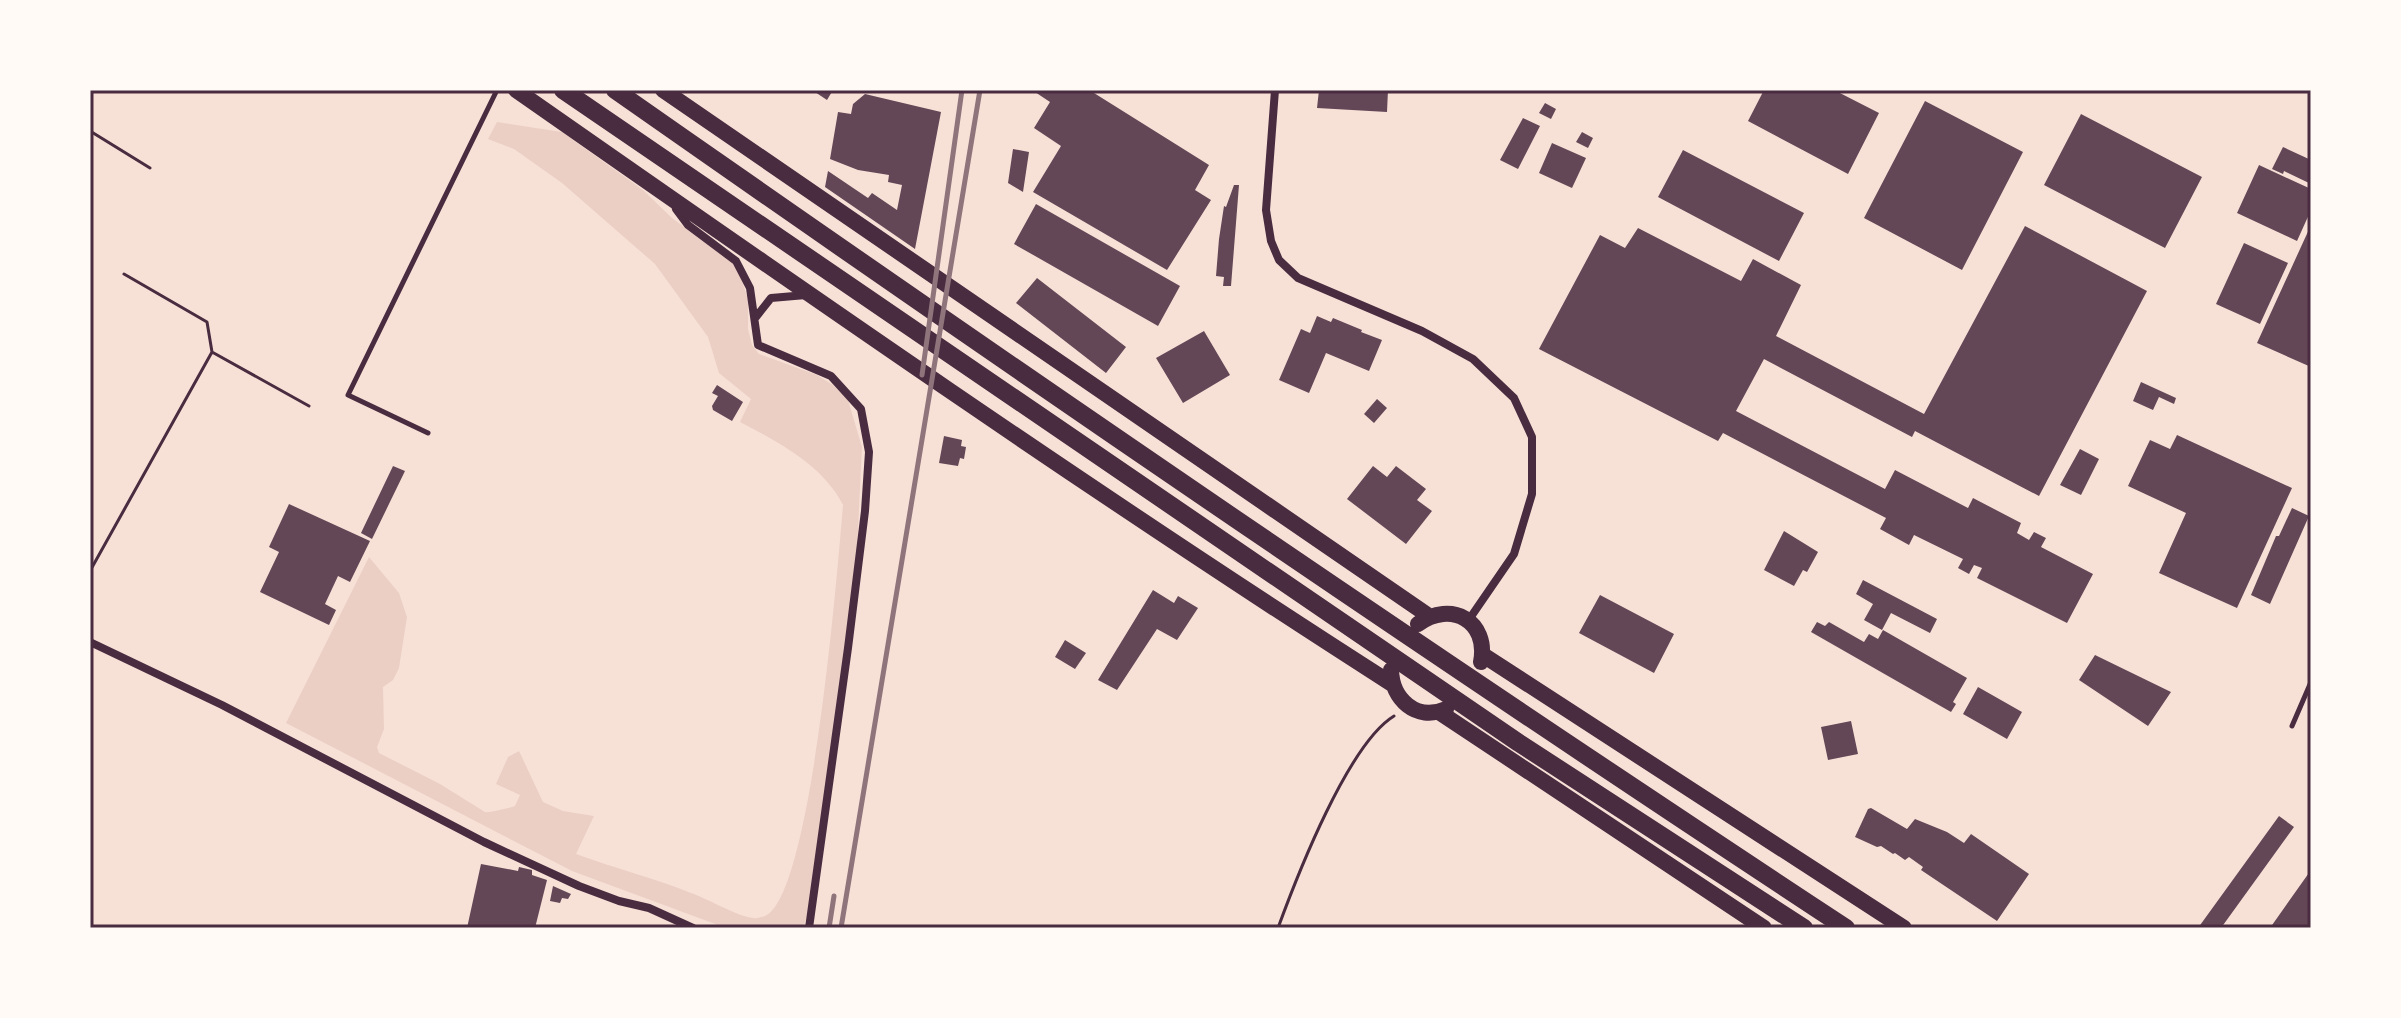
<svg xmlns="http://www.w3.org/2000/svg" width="2401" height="1018" font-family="'Libre Baskerville',serif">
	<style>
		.green { fill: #ebcfc5 }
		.building { fill: #644757 }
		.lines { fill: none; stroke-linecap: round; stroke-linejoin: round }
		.path { stroke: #4a2c40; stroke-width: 3 }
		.service { stroke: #4a2c40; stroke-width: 5 }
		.minor { stroke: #4a2c40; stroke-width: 8 }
		.primary { stroke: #4a2c40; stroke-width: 16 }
		.trunk { stroke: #4a2c40; stroke-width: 18 }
		.rail { stroke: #8f747c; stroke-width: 5 }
		.neatline { fill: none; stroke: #4a2c40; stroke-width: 3 }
	</style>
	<rect width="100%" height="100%" fill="#f7e1d7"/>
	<path class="green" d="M497,122L562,132L643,190L672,218L728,259L738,269L748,299V329L752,345L759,354L817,375L833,385L848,400L862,447L856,571L810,908L803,928H726L572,871L286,723L369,557L399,593L407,617L399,668L393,680L383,687L384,729L377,747L379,753L440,784L485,812C489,813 509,808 515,806L520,795L496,784L508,757L519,751L543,802L563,811L594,816L576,854C614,868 654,878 691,893C706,898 739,917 753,918C757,919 761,917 765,916C812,897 838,564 843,505C823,465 778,442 740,422L751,399L719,373L708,337L655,264L562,183L514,149L488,139Z"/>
	<path class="building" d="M812,90H833L827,100Z
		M1032,90H1096L1094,93L1209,165L1195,190L1211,200L1167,270L1033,192L1061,146L1034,128L1050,102Z
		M1319,90H1388L1387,112L1317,108Z
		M1764,90H1834L1879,113L1848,174L1748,121Z
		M865,94L941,112L915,249L825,187L828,171L868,198L872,193L897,210L902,185L888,182L889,175L858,170L830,159L838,112L851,114L853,104Z
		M1925,101L2023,152L1962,270L1864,218Z
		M1545,103L1556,109L1551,119L1539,113Z
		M2081,114L2202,177L2165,248L2044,185Z
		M1523,118L1540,126L1518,169L1500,160Z
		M1582,132L1593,138L1588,148L1576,142Z
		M1552,143L1586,158L1572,188L1539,173Z
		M2283,147L2311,160V184L2284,171L2283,174L2272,169Z
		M1013,149L1029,152L1023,192L1008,183Z
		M1683,150L1804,213L1779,261L1658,197Z
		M2259,165L2311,189V210L2297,241L2237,213Z
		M1234,185H1239L1231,286H1223L1224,277L1216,276L1219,239L1224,206L1226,207Z
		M1036,204L1180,286L1158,326L1014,244Z
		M2311,225V367L2257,343Z
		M2025,226L2147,291L2039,496L1915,431L1912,437L1764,359L1736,411L1885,489L1895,470L1968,508L1973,498L2021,523L2017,533L2029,540L2034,532L2046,538L2041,547L2093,574L2067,623L1977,578L1982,568L1974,565L1969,574L1958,568L1963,559L1914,535L1909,545L1880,529L1886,518L1723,433L1718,441L1539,349L1600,235L1625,248L1638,228L1741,281L1753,259L1801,285L1776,336L1924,414Z
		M2244,243L2288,263L2260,324L2216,304Z
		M1037,278L1126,347L1106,373L1016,303Z
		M1317,316L1331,322L1333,318L1362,330L1361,332L1382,340L1369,371L1326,353L1309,393L1279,380L1301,329L1310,333Z
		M1204,331L1230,375L1183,403L1156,358Z
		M2141,382L2176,398L2174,404L2159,397L2153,410L2133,401Z
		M717,385L743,402L732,421L713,410L712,406L718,396L712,393Z
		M1377,399L1387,408L1374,423L1364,414Z
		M2177,435L2292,488L2237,608L2159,573L2186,513L2128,486L2150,440L2170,449Z
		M944,436L962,440L961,446L966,447L964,459L960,458L958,466L939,463Z
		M2080,449L2099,459L2081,495L2060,485Z
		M393,466L405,471L372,539L361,533Z
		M1373,466L1387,477L1396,466L1426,489L1417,500L1432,511L1406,544L1347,499Z
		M289,504L370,541L350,582L338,576L325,604L336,610L329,625L260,592L279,552L269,547Z
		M2292,508L2309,516L2270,604L2251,595L2276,536H2279Z
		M1784,531L1818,552L1807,572L1803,570L1794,586L1764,570Z
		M1863,580L1937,619L1930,633L1891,613L1882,630L1864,620L1873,604L1856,594Z
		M1153,590L1174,603L1178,596L1198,608L1177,640L1157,629L1117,690L1098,680Z
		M1600,595L1674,634L1654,673L1579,633Z
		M1817,622L1825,626L1829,622L1864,642L1869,634L1878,639L1883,630L1967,678L1953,702L1956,704L1951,712L1811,632Z
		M1065,640L1086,653L1075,669L1055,657Z
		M2095,655L2171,692L2148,726L2079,680Z
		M1978,687L2022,712L2007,739L1963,714Z
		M1851,721L1858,754L1828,760L1821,727Z
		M1871,808L1907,829L1915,819L1947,832L1964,843L1971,834L2029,874L1997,921L1921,870L1923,867L1909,857L1905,860L1895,853L1893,854L1881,846L1877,847L1855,837L1868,809Z
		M2279,816L2294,827L2221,928H2198Z
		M481,864L518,871L519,867L532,870V875L547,880L535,928H467Z
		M2311,870V928H2270Z
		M553,886L571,894L568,899L562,898L560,903L550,901Z"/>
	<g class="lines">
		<path class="path" d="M90,131L150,168
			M212,352L309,406
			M90,571L212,352L207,322L124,274
			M1278,928C1297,876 1348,744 1394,716"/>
		<path class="service" d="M428,433L348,395L497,90
			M2292,726L2311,682"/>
		<path class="minor" d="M1275,90L1266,210L1271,241L1279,260L1298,278L1422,331L1473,359L1514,398L1532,437V494L1514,554L1468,621
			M676,209L688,225L736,261L750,288L758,345L831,376L861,409L869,452L865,511L848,648L809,928
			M756,317L771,298L806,295
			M90,642L222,705L484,842L579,886L619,901L649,908L693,928"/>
		<path class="primary" d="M516,90C805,292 1095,494 1392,684
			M663,90L1429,616
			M1418,624C1451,600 1489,621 1481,662
			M1483,655L1904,928
			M1391,670C1392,699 1416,722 1446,709
			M1439,712L1764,928"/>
		<path class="trunk" d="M563,90L1519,743L1804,928
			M615,90C1022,375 1431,655 1846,928"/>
		<path class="rail" d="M922,375L962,90
			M829,928L834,896
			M841,928L980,90"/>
	</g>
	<rect width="2401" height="1018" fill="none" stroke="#fffaf5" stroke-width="184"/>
	<rect x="92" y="92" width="2217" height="834" class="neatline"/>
</svg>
